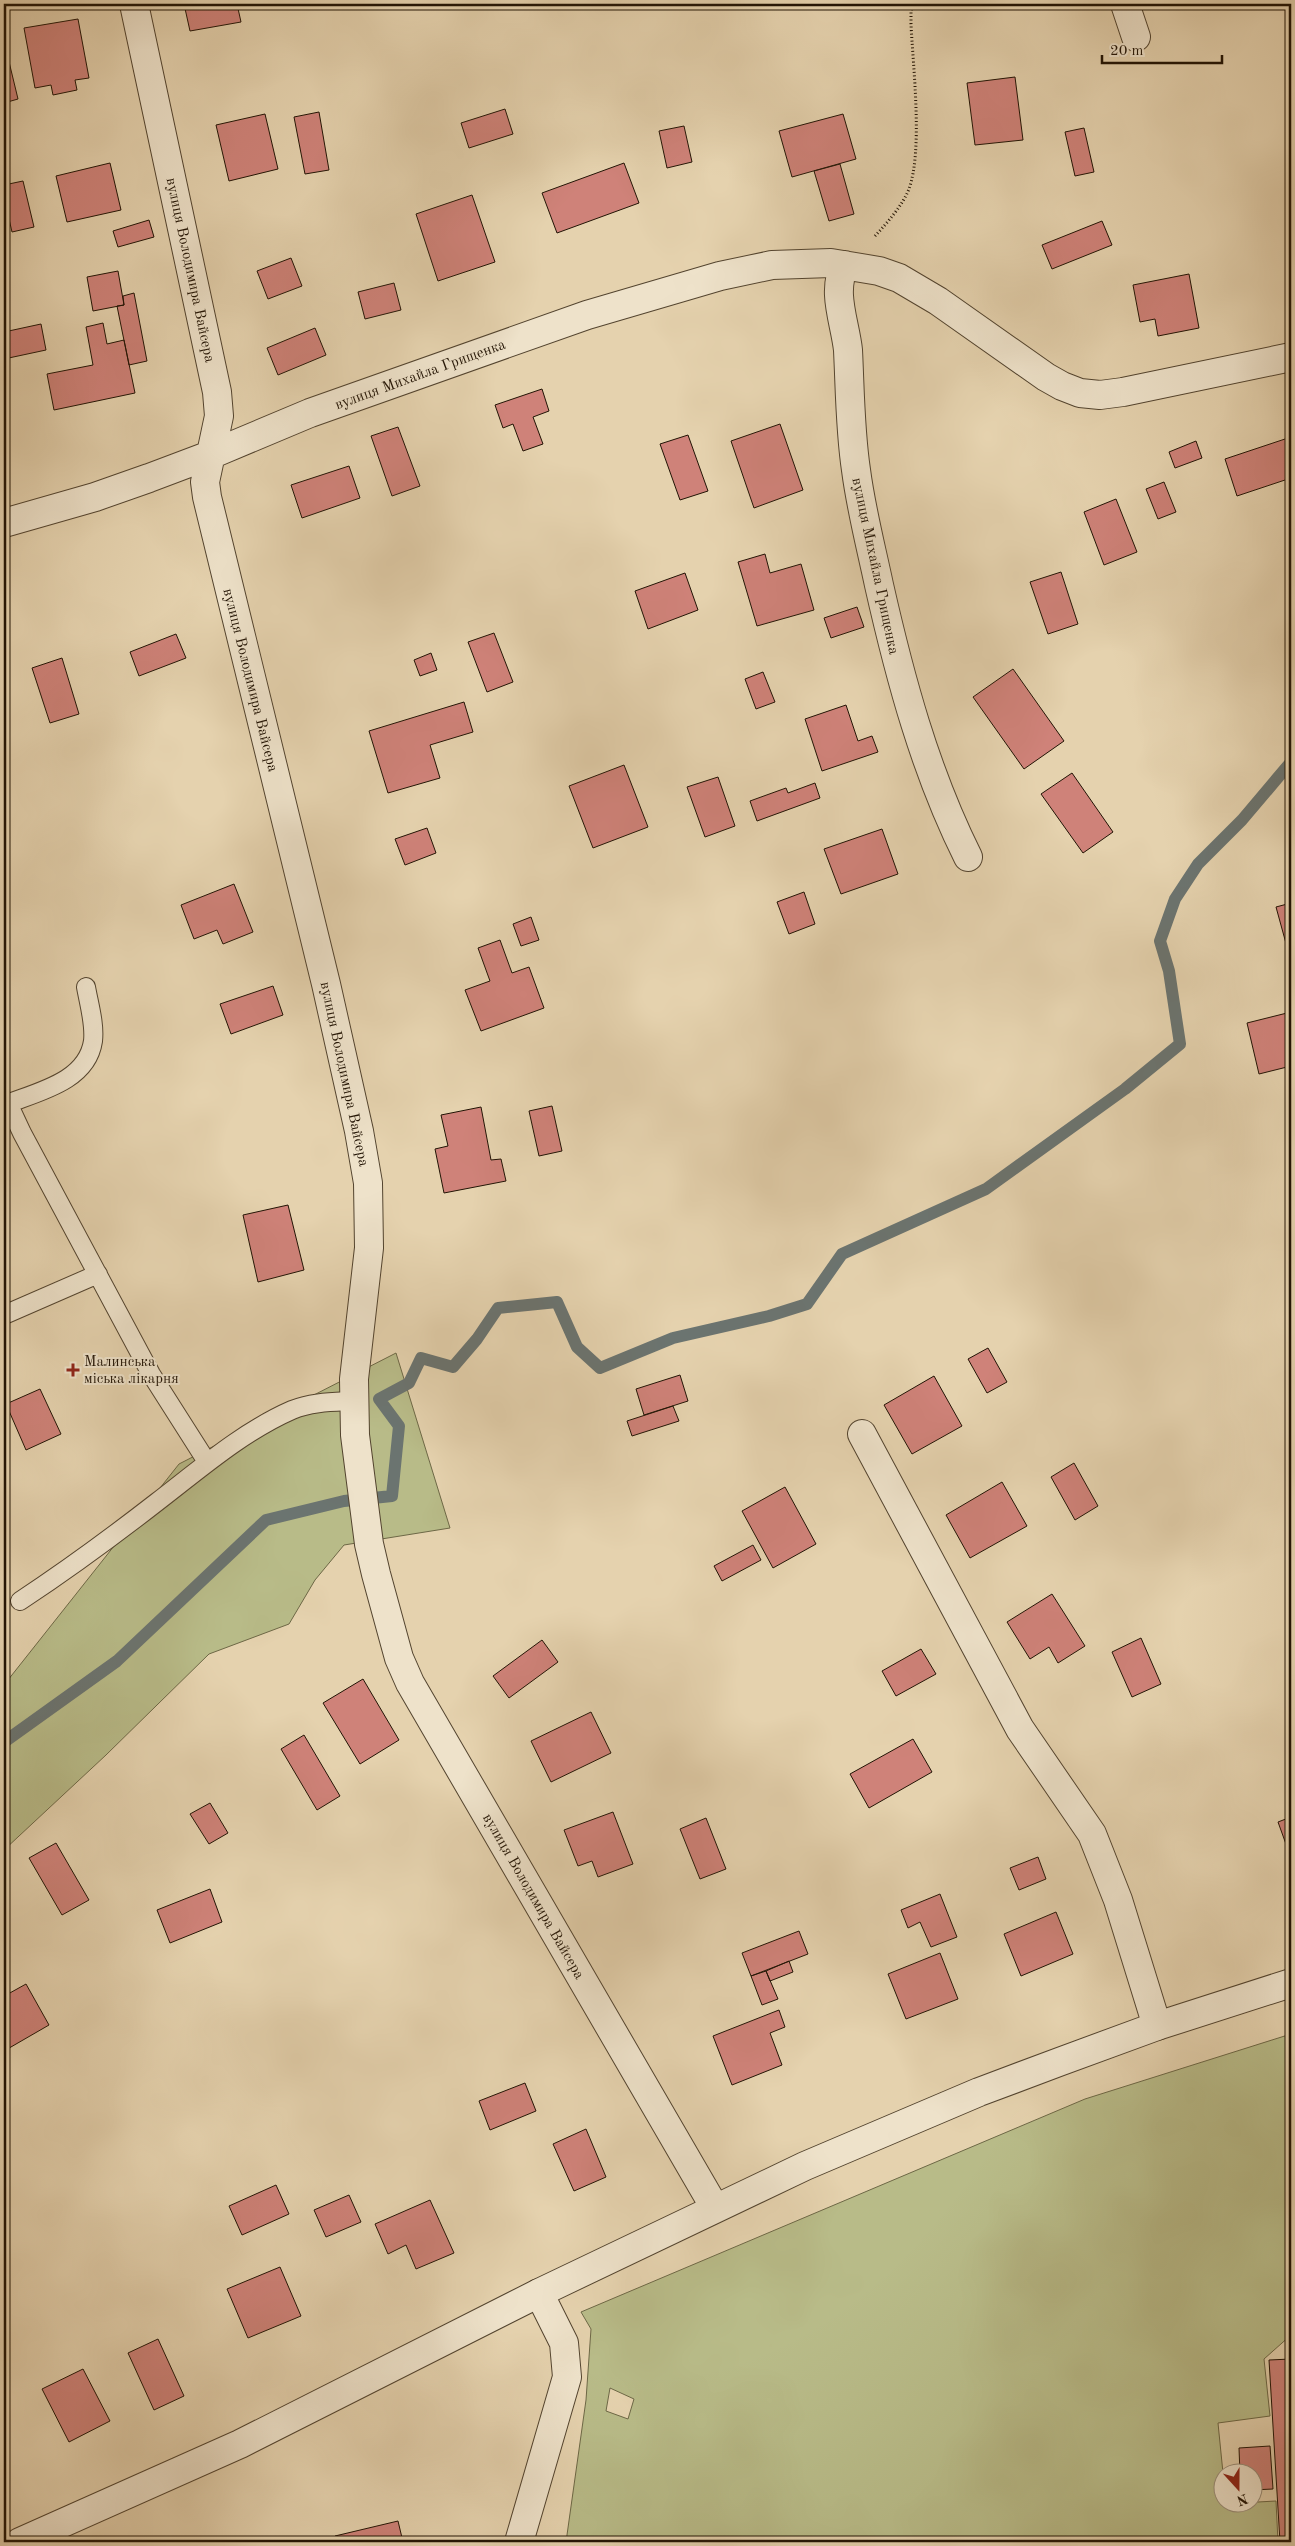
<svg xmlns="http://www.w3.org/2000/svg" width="1295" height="2546" font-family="'Old Standard TT',serif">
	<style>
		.green { fill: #b8bb88; stroke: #6d6846; fill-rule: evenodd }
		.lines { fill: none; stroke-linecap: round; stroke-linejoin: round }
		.stream { stroke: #6b7470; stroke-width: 12 }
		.building { fill: #cf8279; stroke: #221405 }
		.service-casing { stroke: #53442f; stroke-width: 20 }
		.minor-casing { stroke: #53442f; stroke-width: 30 }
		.tertiary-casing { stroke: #53442f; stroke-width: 30 }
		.path { stroke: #221405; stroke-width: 3; stroke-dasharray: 1 2.5; stroke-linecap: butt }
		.service { stroke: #eee2ca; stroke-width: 18 }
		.minor { stroke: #eee2ca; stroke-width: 28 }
		.tertiary { stroke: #eee2ca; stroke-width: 28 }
		.poi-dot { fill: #8f2418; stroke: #eee2ca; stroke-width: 2 }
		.labels { text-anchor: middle; stroke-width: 4; stroke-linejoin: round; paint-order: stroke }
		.street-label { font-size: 15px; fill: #221405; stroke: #eee2ca }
		.poi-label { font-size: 15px; fill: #221405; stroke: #eee2ca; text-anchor: start }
	</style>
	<rect width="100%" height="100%" fill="#e5d2ae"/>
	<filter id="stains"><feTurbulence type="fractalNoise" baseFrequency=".004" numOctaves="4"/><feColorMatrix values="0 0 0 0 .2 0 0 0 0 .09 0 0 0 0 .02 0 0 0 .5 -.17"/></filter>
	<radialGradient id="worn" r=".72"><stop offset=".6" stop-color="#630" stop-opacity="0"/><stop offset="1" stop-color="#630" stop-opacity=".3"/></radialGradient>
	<path class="green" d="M396,1353L450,1528L344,1545L315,1580L289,1624L209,1654L106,1755L4,1850V1685L179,1464Z
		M1291,2034V2335L1264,2359L1270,2416L1218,2423L1223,2473L1222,2504L1276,2501L1278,2542H566L586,2400L591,2329L581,2312L1085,2099ZM610,2388L634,2399L628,2419L606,2411Z"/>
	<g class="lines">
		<path class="stream" d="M4,1742L117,1661L266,1520L344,1501L392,1496L399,1426L379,1399L409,1383L421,1358L453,1367L477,1339L498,1308L557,1302L577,1347L600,1368L673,1338L769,1316L807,1304L842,1254L986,1189L1125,1089L1180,1044L1169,971L1160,941L1175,899L1198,864L1242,820L1291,762"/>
	</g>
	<path class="building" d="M184,4H237L241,22L190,31Z
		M78,19L89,78L75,80L77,90L53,95L51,85L35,88L24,28Z
		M4,41L18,99L4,103Z
		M1015,77L1023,140L975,145L967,83Z
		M505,109L513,134L469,148L461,123Z
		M319,112L329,170L305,174L294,117Z
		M265,114L278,169L229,181L216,125Z
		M843,114L856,159L792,177L779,131Z
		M684,126L692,162L667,168L659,131Z
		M1084,128L1094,172L1075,176L1065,132Z
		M110,163L121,210L67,222L56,176Z
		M624,163L639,203L557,233L542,193Z
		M840,164L854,214L829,221L814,171Z
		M23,181L34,227L12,232L4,197V185Z
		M472,195L495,262L438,281L416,214Z
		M149,220L154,237L118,247L113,231Z
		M1102,221L1112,245L1052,269L1042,245Z
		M291,258L302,286L268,299L257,271Z
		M118,271L124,305L93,311L87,277Z
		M1189,274L1199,328L1158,336L1155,319L1140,322L1133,285Z
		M394,283L401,310L365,319L358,292Z
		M134,293L147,361L129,365L117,306L124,305L123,296Z
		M103,323L107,344L124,340L135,393L54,410L47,374L93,365L86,327Z
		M41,324L46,350L4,359V332Z
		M315,328L326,355L278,375L267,348Z
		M542,389L549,411L533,417L543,444L523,451L513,424L503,428L495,405Z
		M780,424L803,490L754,508L731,441Z
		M398,427L420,486L392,496L371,436Z
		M688,435L708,491L680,500L660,444Z
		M1291,437V478L1237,496L1225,459Z
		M1196,441L1202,458L1175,468L1169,452Z
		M349,466L360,498L302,518L291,485Z
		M1164,482L1176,512L1158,519L1146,489Z
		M1116,499L1137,552L1104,565L1084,512Z
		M765,554L770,573L801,564L814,610L757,626L738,562Z
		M1061,572L1078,624L1048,634L1030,582Z
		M685,573L698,610L648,629L635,591Z
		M857,607L864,627L831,638L824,618Z
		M494,633L513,682L487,692L468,642Z
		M176,634L186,658L139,676L130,652Z
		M431,653L437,670L420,676L414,660Z
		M62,658L79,714L50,723L32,668Z
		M1013,669L1064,741L1024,769L973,697Z
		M763,672L775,702L756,709L745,679Z
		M464,702L473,732L430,745L440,778L388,793L369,731Z
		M846,705L858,741L872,736L878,752L822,771L805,719Z
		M624,765L648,827L593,848L569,786Z
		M1072,773L1113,832L1083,853L1041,794Z
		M718,777L735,826L705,837L687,787Z
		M815,783L820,798L757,821L750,801L786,788L788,793Z
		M427,828L436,853L405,865L395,839Z
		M882,829L898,874L841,894L824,849Z
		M234,884L253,932L223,944L217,930L194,939L181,905Z
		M804,892L815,924L789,934L777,902Z
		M1291,903V958H1290L1276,907Z
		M531,917L539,940L521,946L513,924Z
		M500,940L512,973L529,967L544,1008L481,1031L465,990L490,981L478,948Z
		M273,986L283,1015L231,1034L220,1004Z
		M1291,1012V1066L1259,1074L1247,1023Z
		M552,1106L562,1151L539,1156L529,1111Z
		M481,1107L491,1160L501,1159L506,1181L444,1193L435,1149L448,1146L441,1115Z
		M288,1205L304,1270L258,1282L243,1215Z
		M988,1348L1007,1382L987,1393L968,1359Z
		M680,1375L688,1401L644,1415L636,1389Z
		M934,1376L962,1426L912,1454L884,1405Z
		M40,1389L61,1434L26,1450L6,1404Z
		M673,1406L679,1421L632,1436L627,1421Z
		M1074,1463L1098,1506L1075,1520L1051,1477Z
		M1002,1482L1027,1526L970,1558L946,1515Z
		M785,1487L816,1544L773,1568L742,1511Z
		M753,1545L761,1560L722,1581L714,1566Z
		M1052,1594L1085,1646L1058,1663L1049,1647L1030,1659L1007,1622Z
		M1141,1638L1161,1684L1132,1697L1112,1652Z
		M542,1640L558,1662L509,1698L493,1676Z
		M921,1649L936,1674L896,1696L882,1671Z
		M363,1679L399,1740L360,1764L323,1703Z
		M591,1712L611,1753L551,1782L531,1741Z
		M304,1735L340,1796L317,1810L281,1749Z
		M913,1739L932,1772L869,1808L850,1774Z
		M210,1803L228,1833L209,1844L190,1814Z
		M613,1812L633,1864L598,1877L592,1861L578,1866L564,1830Z
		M1291,1817V1858L1278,1822Z
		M706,1818L726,1869L700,1879L680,1829Z
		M56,1843L89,1900L62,1915L29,1858Z
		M1038,1857L1046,1879L1019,1890L1010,1868Z
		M210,1889L222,1922L170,1943L157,1910Z
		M940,1894L957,1937L931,1947L920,1922L908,1928L901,1910Z
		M1056,1912L1073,1954L1021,1976L1004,1934Z
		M799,1931L808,1954L751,1976L742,1953Z
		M940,1953L958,1999L906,2019L888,1974Z
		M789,1961L793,1972L770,1981L766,1971Z
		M766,1971L778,1999L762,2005L751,1976Z
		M26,1984L49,2025L4,2051V1987L8,1994Z
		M779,2010L785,2027L770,2033L782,2065L732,2085L713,2036Z
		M525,2083L536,2111L490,2130L479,2101Z
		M586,2129L606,2177L574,2191L553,2144Z
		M276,2185L289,2214L242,2235L229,2206Z
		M349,2195L361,2222L326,2237L314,2210Z
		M430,2200L454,2253L416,2269L406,2245L388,2254L375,2224Z
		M280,2267L301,2316L248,2338L227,2289Z
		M158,2339L184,2396L154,2410L128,2353Z
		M1291,2359V2542H1280L1269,2360Z
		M83,2369L110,2421L69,2442L42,2389Z
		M1270,2446L1273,2489L1252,2490V2474H1240L1239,2448Z
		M4,2456L9,2468L4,2470Z
		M398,2521L403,2542H336L335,2536Z"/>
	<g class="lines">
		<defs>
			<path id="service" d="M8,1103L22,1133L151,1374L207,1462
				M4,1105C37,1092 87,1082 93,1041C95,1024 89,1004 86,987
				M4,1315L98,1274
				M20,1601C67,1570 112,1537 157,1502C200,1469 242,1432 292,1410C311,1402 333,1402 352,1401"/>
			<path id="minor" d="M134,4L217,392L219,416L205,482L207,497L326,984L359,1131L368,1183L369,1248L354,1379L355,1435L369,1544L376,1574L399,1658L410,1683L715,2208
				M1125,4L1136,37
				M845,265C831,291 845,322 848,350C850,390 850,430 856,470C861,509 871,547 879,585C900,678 925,771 968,857
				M4,523L95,497L149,478L210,455L310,413L587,315L720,276L772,265L831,263L879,271L899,278L938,301L1046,377L1062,386L1080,393L1100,395L1123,392L1291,357
				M862,1434L1020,1729L1092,1834L1118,1900L1157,2026
				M519,2542L567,2377L564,2343L539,2293"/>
			<path id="tertiary" d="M20,2542L240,2444L539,2293L805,2166L979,2092L1059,2062L1157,2026L1291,1983"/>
		</defs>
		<use href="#service" class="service-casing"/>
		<use href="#minor" class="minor-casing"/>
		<use href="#tertiary" class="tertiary-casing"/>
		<path class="path" d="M875,236C888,222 902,206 909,189C923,150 913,67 911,24V10L914,4"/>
		<use href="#service" class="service"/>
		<use href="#minor" class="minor"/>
		<use href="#tertiary" class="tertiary"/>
	</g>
	<path class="poi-dot" d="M70.5 1362.5h5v5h5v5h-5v5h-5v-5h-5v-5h5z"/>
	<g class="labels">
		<g class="street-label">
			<text transform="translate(191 270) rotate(78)" y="5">вулиця Володимира Вайсера</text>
			<text transform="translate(420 374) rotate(-20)" y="5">вулиця Михайла Грищенка</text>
			<text transform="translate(876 566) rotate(78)" y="5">вулиця Михайла Грищенка</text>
			<text transform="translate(251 680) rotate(76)" y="5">вулиця Володимира Вайсера</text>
			<text transform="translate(345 1074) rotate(78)" y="5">вулиця Володимира Вайсера</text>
			<text transform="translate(534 1896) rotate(60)" y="5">вулиця Володимира Вайсера</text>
		</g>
		<g class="poi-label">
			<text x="84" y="1366">Малинська<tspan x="84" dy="17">міська лікарня</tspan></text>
		</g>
	</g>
	<rect width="1295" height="2546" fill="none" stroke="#e5d2ae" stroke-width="20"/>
	<rect x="5" y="5" width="1285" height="2536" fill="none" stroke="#221405" stroke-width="2.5"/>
	<rect x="10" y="10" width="1275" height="2526" fill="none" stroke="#221405"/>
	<g transform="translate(1238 2488) rotate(159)"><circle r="24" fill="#eee2ca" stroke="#9c907b"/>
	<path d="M0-4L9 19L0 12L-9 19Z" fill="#8f2418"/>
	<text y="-8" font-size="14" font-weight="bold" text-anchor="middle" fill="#221405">N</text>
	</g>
	<path d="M1102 55v8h120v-8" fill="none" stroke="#221405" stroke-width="2.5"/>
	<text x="1110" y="55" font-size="15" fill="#221405" stroke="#eee2ca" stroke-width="4" paint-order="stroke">20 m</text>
	<rect width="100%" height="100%" filter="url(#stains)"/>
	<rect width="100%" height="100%" fill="url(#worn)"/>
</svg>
